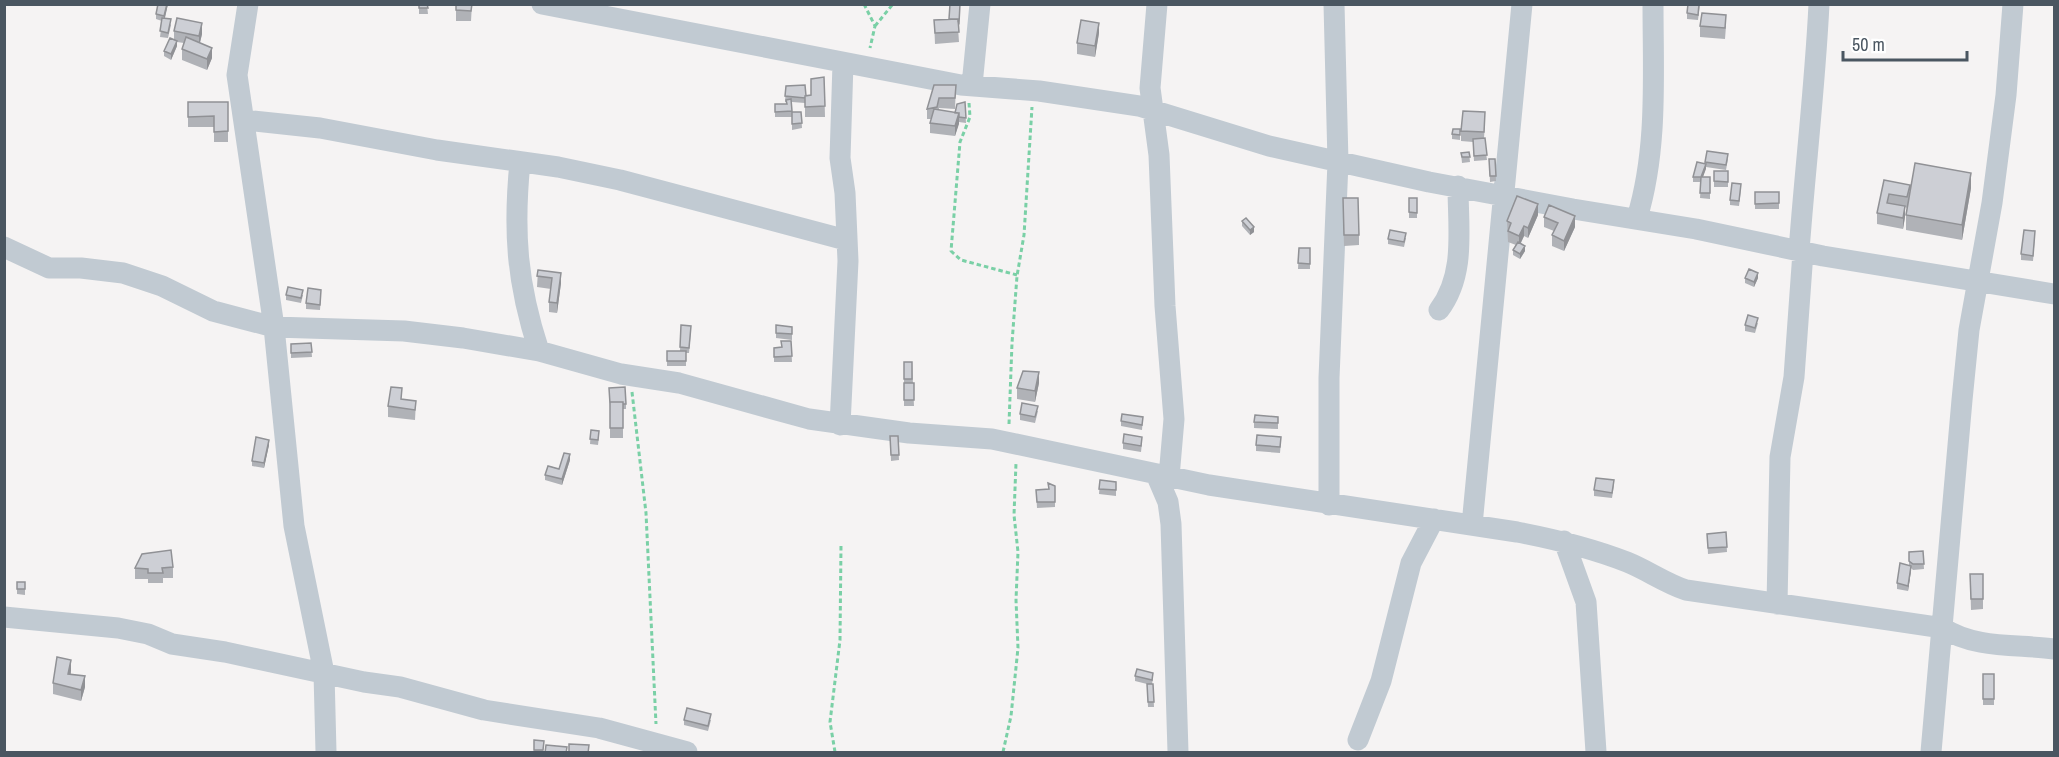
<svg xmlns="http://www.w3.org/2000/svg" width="2059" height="757" font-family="'Archivo Narrow',sans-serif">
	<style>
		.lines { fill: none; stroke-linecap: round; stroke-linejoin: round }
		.path { stroke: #7ad0a6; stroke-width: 3; stroke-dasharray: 4.5 3; stroke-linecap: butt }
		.minor { stroke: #c1cad2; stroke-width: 21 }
		.wall { fill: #b0b2b7 }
		.shaded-wall { fill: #909195 }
		.building { fill: #cdcfd5; stroke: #909195; stroke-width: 1.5 }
	</style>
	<rect width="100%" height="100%" fill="#f5f3f3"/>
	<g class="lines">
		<path class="path" d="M864,4L875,26L870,48
			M875,26L893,4
			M969,103L970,117L960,142L951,251L961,260L1017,275
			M632,392L646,513L656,724
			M1009,424L1012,343L1017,276L1024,235L1032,107
			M835,752L830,722L840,640L841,545
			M1003,752L1011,716L1018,648L1016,600L1018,552L1014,515L1016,463"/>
		<path class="minor" d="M248,4L237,75L274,327L294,526L324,673L326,752
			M542,4L961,85L1039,91L1139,106L1269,146L1429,182L1573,209L1696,229L1823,256L2054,294
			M1157,4L1150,88L1159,155L1165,306L1174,419L1169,477
			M972,85L980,4
			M244,120L320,128L437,150L558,167L620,180L846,240
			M520,162C513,232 517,284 539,351
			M1637,218C1658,149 1653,75 1653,4
			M4,247L49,268H81L123,273L162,286L213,311L274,327L404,331L463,338L539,351L621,374L679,383L809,419L909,433L992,439L1209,485L1517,532C1554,539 1591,548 1627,562C1647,570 1665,583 1686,590L1943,628C1975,649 2018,644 2054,649
			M1799,251C1805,169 1815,87 1819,4
			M1439,310C1466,274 1458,229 1458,186
			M840,425L848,261L845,193L840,158L843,63
			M1156,474L1168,502L1171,524L1178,752
			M1329,505V378L1338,162L1334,4
			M1472,525L1522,4
			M1564,541L1586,602L1596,752
			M1777,604L1780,457L1794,377L1803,252
			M4,617L118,628L148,634L172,644L225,652L364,682L400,687L484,710L599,728L687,752
			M1358,740L1381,681L1411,563L1434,519
			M1931,752L1962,400L1969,330L1992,203L2006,95L2013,4"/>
	</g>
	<path class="wall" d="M158,4H168L165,18L171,25L168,38L160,37L162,21L156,19V14Z
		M324,4H355V6Z
		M419,4H442V6L427,5L428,14H419Z
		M456,4H472L471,21H456Z
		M960,4L958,28L959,42L935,44L934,20L949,19Z
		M1700,4L1698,20L1687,19V13Z
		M1700,26H1726L1725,39L1700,37Z
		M174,31L202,34L200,43L212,58L207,70L182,60V49L184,43L177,42V46L171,60L164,56V51L174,39Z
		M1099,33L1095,57L1077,54V43Z
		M824,77L825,117H805V103L792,102V117H775V104H787V102H785L786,86L806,96L811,95Z
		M934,85H956L955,109L939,108V110L955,113L965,102L966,123L959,122L955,136L930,133V123L932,119H927V109Z
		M188,102H228V142H214V127H188Z
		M792,112H801L802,128L792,130Z
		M1485,123L1484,138L1487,160L1474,161L1473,142L1461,141V131Z
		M1460,129V140L1452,139V134Z
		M1707,151L1728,159L1726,170L1706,167L1703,177H1710V199L1700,198L1701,182H1693V177L1705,164Z
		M1469,152L1470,162L1462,163L1461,153Z
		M1489,159H1495L1496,181L1490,182Z
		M1714,171H1728V187H1714Z
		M1884,180L1910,192L1971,188L1962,240L1906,230V215L1907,208L1905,207V217L1903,229L1877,224V213Z
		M1741,189L1739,206L1730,205V200Z
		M1755,192H1779V209H1755Z
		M1409,198H1417V218H1409Z
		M1343,209L1359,235V245L1344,246Z
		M1538,215L1528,238L1524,236L1521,243L1525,251L1520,259L1513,255V250L1516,245L1508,242L1507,221Z
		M1544,217L1575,227L1564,251L1552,246V235L1554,231L1544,227Z
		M1242,221L1254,232L1250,235L1242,226Z
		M2035,236L2033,261L2021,260V254Z
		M1406,238L1404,247L1388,244V239Z
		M1299,248H1310V269H1298Z
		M538,270L561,283L557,313L549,312V302L551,289L537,287Z
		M1745,278H1758L1754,287L1745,283Z
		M286,295H303L301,303L286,300Z
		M321,295L320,310L306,309V303Z
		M1758,323L1755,333L1745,331V325Z
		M681,325L691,331L689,353H686V366H667V351H680Z
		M776,325L792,327V340L776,338Z
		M791,341L792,362H774V348L781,347Z
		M311,343L312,357L291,358V344Z
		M904,362H912L914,406H904Z
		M1039,383L1035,402L1017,399V388Z
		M609,388L626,404V409H623V438H610V409Z
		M402,400L416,401L415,420L388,417V406Z
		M1038,411L1035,423L1020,420V414Z
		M1143,417L1142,430L1121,426V421Z
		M1278,417V429L1254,428V422Z
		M591,430L599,436L598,445L590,444Z
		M890,436H898L899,460L891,461Z
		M1281,442L1280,453L1256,451V445Z
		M1123,443H1142L1141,452L1123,449Z
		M269,445L264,468L252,466V461Z
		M570,460L562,485L545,480V475L559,469Z
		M1100,480L1116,482V496L1099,494Z
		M1614,485L1612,498L1594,496V490Z
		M1055,486V507L1037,508L1036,490L1048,489Z
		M1726,532L1727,552L1708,554L1707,534Z
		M1923,551L1924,569L1913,570L1911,568L1908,591L1897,589V583L1909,565V552Z
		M173,567V578H163V583H148V579H135V568Z
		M1970,574H1983V609L1971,610Z
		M17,582H25V595L17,594Z
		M71,671V674L85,687L81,701L53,694V683Z
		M1983,674H1994V705H1983Z
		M1135,676L1153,679L1152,684H1153L1154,707H1148L1147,684L1135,681Z
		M684,720H711L708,731L684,725Z
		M534,740L544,741L543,753H534Z"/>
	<path class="shaded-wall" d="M167,4H168L164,21V16Z
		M202,23V34L199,46V36Z
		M1099,23V33L1095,57V46Z
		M177,41V46L171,60V54Z
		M212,48V58L207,70V59Z
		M959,113V124L955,136V126Z
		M1706,164V169L1701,182V177Z
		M1971,173V188L1962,240V225Z
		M1538,204V215L1528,238V228Z
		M1905,206V217L1903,229V218Z
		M1575,216V227L1564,251V241Z
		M1524,226V236L1519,246V236Z
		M1254,227V232L1250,235V230Z
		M1525,246V251L1520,259V254Z
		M561,273V283L557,313V303Z
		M1758,273V278L1754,287V282Z
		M1039,372V383L1035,402V391Z
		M269,440V445L264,468V463Z
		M570,454V460L562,485V479Z
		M1911,566V571L1908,591V586Z
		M71,660V671L68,684V674Z
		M85,676V687L81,701V690Z"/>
	<path class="building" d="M158,4H167L164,16L156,14Z
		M419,4H427L428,8H419Z
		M456,4H472L471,11L456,10Z
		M950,4H960L959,23L958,22V19H949Z
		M1688,4H1699L1698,15L1687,13Z
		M1702,13L1726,15L1725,28L1700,26Z
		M162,18L171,19L168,33L160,31Z
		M177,18L202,23L199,36L174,31Z
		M958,19L959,32L935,33L934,20Z
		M1081,20L1099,23L1095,46L1077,43Z
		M186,37L212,48L207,59L182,49Z
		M170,38L177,41L171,54L164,51Z
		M824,77L825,106L805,107V96L811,95V79Z
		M805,85L806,96H805V98L785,96L786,86Z
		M934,85H956L955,98H939L937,107L927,109Z
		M791,99L792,111L775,112V104H787L786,100Z
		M188,102H228V131L214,132V116L188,117Z
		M965,102L966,118L959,117V113H955L957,104Z
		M934,109L959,113L955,126L930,123Z
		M1463,111L1485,112L1484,132L1461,131Z
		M792,112H801L802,123L792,124Z
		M1453,129H1460V135L1452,134Z
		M1485,138L1487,155L1474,156L1473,139Z
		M1707,151L1728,154L1726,165L1705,162Z
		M1469,152L1470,157H1462L1461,153Z
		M1489,159H1495L1496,176H1490Z
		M1697,162L1706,164L1701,177H1710V193H1700L1701,177H1693Z
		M1915,163L1971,173L1962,225L1906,215Z
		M1714,171H1728V182L1714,181Z
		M1884,180L1910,185L1907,197L1889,194L1887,203L1905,206L1903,218L1877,213Z
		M1732,183L1741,184L1739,201L1730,200Z
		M1755,192H1779V203L1755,204Z
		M1517,196L1538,204L1528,228L1524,226L1519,236L1508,231L1511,223L1507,221Z
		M1343,198H1358L1359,235H1344Z
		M1409,198H1417V213L1409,212Z
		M1549,205L1575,216L1564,241L1552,235L1558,223L1544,217Z
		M1246,218L1254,227L1250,230L1242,221Z
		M1390,230L1406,233L1404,242L1388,239Z
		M2024,230L2035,231L2033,256L2021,254Z
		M1518,242L1525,246L1520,254L1513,250Z
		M1299,248H1310V264L1298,263Z
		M1749,269L1758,273L1754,282L1745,278Z
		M538,270L561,273L557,303L549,302L552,278L537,276Z
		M288,287L303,290L301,298L286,295Z
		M308,288L321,290L320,305L306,303Z
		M1748,315L1758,318L1755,328L1745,325Z
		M681,325L691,326L689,348L680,347Z
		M776,325L792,327V334L776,333Z
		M781,341H791L792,356L774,357V348L782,347Z
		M311,343L312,352L291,353V344Z
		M667,351H686V361H667Z
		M904,362H912V379H904Z
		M1023,371L1039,372L1035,391L1017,388Z
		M904,383H914V400H904Z
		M391,387L402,388L401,399L416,401L415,410L388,406Z
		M625,387L626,404H623V402H610V404L609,388Z
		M610,402H623V428H610Z
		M1022,403L1038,406L1035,417L1020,414Z
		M1122,414L1143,417L1142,425L1121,421Z
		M1255,415L1278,417V423L1254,422Z
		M591,430L599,431L598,440L590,439Z
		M1124,434L1142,437L1141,446L1123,443Z
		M1257,435L1281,437L1280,447L1256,445Z
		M890,436H898L899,455H891Z
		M256,437L269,440L264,463L252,461Z
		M564,453L570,454L562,479L545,475L548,466L559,469Z
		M1596,478L1614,480L1612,493L1594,490Z
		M1100,480L1116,482V490L1099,489Z
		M1048,483L1055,486V502H1037L1036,490L1049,489Z
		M1726,532L1727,547L1708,548L1707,534Z
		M171,550L173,567L162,568L163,573H148V569L135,568L142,554Z
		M1923,551L1924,564H1913L1909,561V552Z
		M1900,563L1911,566L1908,586L1897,583Z
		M1970,574H1983V599H1971Z
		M17,582H25V589H17Z
		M57,657L71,660L68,674L85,676L81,690L53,683Z
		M1137,669L1153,673L1152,680L1135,676Z
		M1983,674H1994V699H1983Z
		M1147,684H1153L1154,702H1148Z
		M687,708L711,714L708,726L684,720Z
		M534,740L544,741L543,750H534Z
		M569,744L589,745L588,753H569Z
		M546,745L567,747L566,753H545Z"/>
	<rect width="2059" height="757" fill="none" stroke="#4a5661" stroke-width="12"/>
	<path d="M1843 51v9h124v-9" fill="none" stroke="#4a5661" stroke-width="3"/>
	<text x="1852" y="51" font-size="18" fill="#4a5661" stroke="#ffffff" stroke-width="4.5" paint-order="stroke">50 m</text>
</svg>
